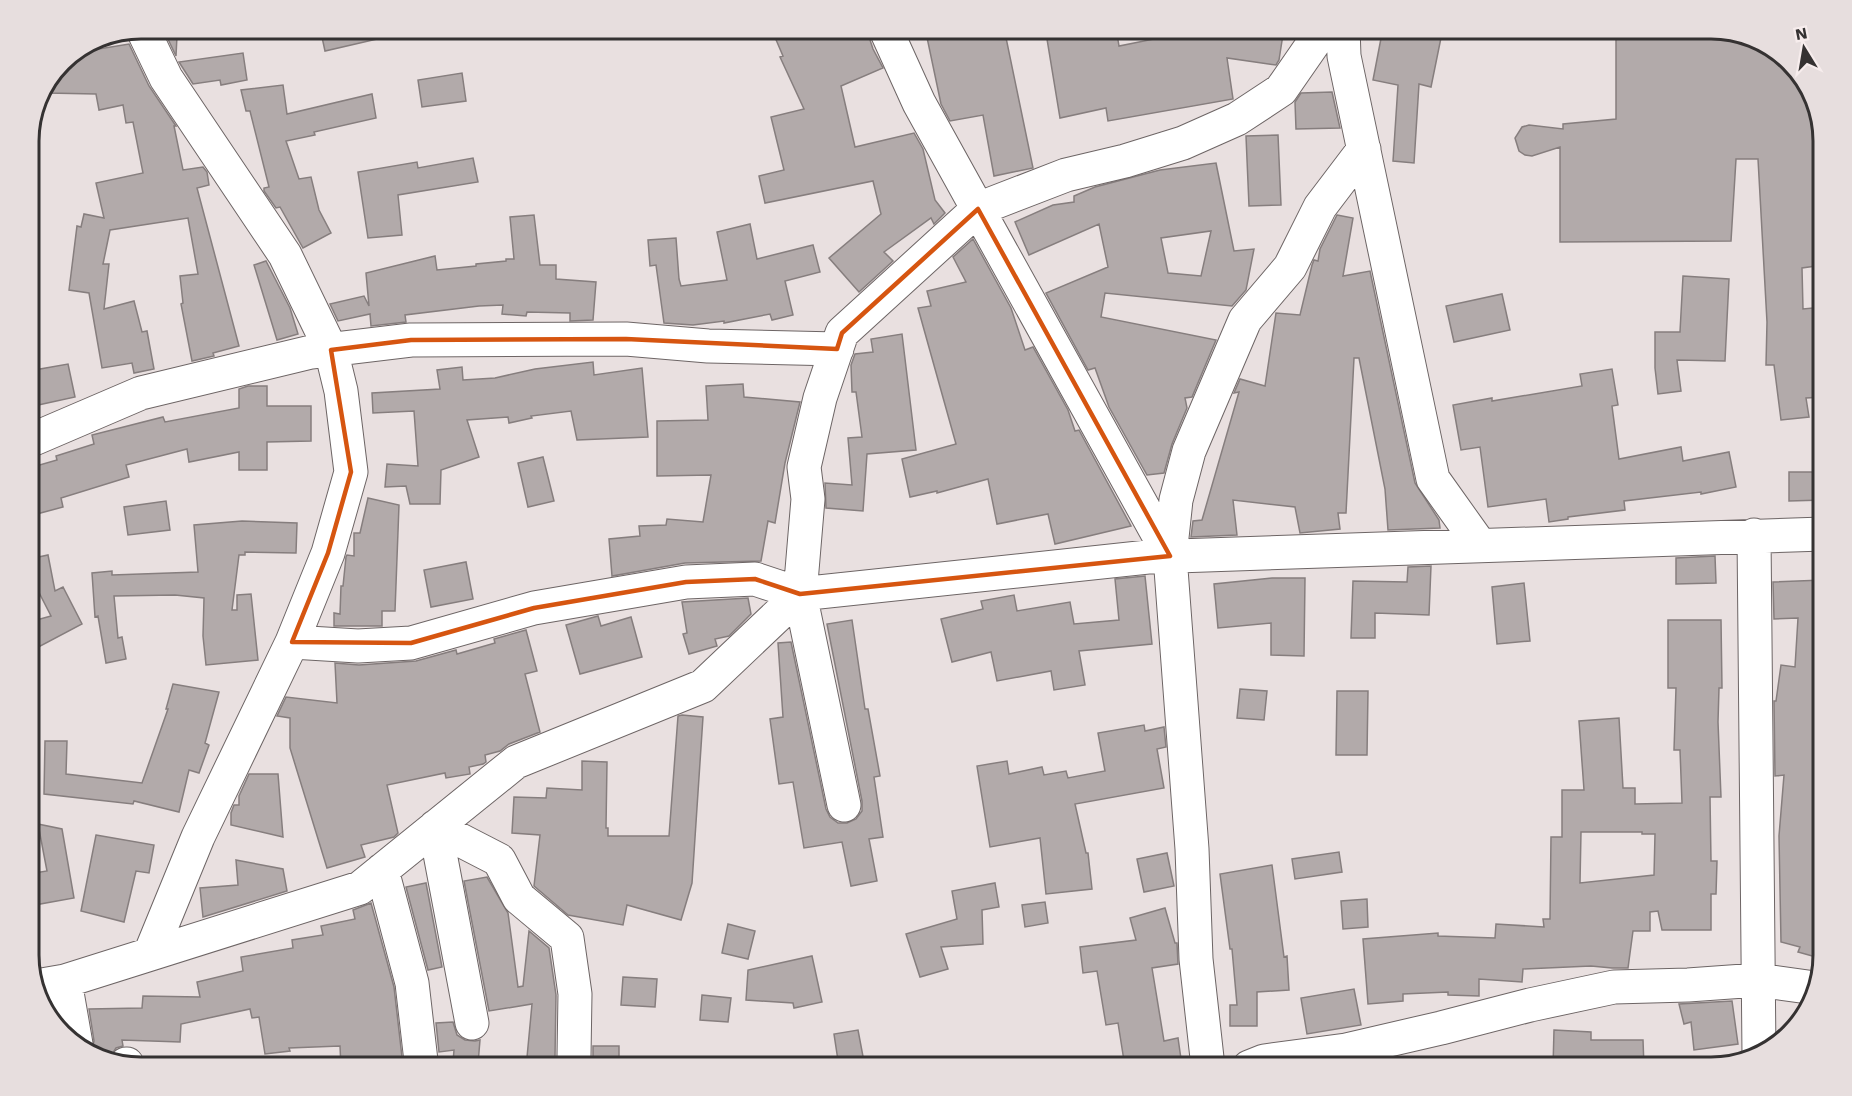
<svg xmlns="http://www.w3.org/2000/svg" width="1852" height="1096" font-family="'Work Sans',sans-serif">
	<style>
		.building { fill: #b2aaaa; stroke: #867e7e; stroke-width: 1.5; fill-rule: evenodd }
		.lines { fill: none; stroke-linecap: round; stroke-linejoin: round }
		.minor-casing { stroke: #6d6565; stroke-width: 35 }
		.minor { stroke: #fff; stroke-width: 33 }
		.marked { fill: none; stroke: #d65510; stroke-width: 4.5; stroke-linejoin: round }
		.rim { fill: none; stroke: #353232; stroke-width: 3 }
	</style>
	<rect width="100%" height="100%" fill="#e9e0e0"/>
	<path class="building" d="M320,28H385L386,37L325,51Z
		M771,28H815L818,36L843,28H866L873,49L883,68L841,86L855,147L914,133L923,149L935,200L945,213L934,224L931,218L884,252L893,261L859,292L829,258L881,214L873,181L765,203L759,176L784,170L771,117L804,109L780,57L783,56Z
		M925,28H1004L1033,168L994,176L983,115L950,121L941,104Z
		M1116,28L1119,46L1159,38L1158,33L1169,31L1170,28H1284L1279,60L1276,65L1227,58L1233,99L1108,121L1106,108L1060,118L1047,39Z
		M1383,28H1443L1431,87L1419,84L1414,163L1393,161L1398,85L1373,80Z
		M1616,28H1711L1768,44L1808,84L1823,134V265L1802,268L1803,309L1823,307V397L1806,398L1809,417L1781,420L1774,365H1766L1767,322L1758,159H1736L1731,241L1560,242V147L1532,156L1525,155L1519,151L1515,138L1522,127L1529,125L1563,129V124L1616,119Z
		M177,36L176,56L167,37Z
		M129,44L149,86L176,126H174L183,170L203,167L207,172L209,185L197,188L239,346L213,353L214,356L192,361L181,304L183,303L180,276L198,274L188,218L110,230L103,264H109L104,309L134,301L142,332L147,331L154,369L134,373L132,363L102,368L89,293L69,290L77,226L81,227L84,214L104,218L96,183L143,173L133,122L126,123L123,105L99,110L96,94L47,93L62,61L74,53Z
		M243,53L247,80L221,85L220,80L193,84L179,62Z
		M462,73L466,101L422,107L418,80Z
		M283,85L287,114L372,94L376,118L314,132L315,135L286,141L299,179L311,177L319,210L331,233L303,248L280,207L276,208L264,191V188L269,187L250,111H246L241,90Z
		M1332,92L1340,128L1296,129L1295,102L1301,93Z
		M1278,135L1281,205L1249,206L1246,136Z
		M473,158L478,182L398,195L402,235L368,238L358,172L417,162L418,168Z
		M1216,163L1234,251L1254,249L1246,290L1232,306L1105,293L1101,317L1216,340L1192,397L1185,398L1187,408L1172,444L1164,473L1147,475L1109,407L1095,368L1088,370L1046,293L1108,267L1099,224L1029,255L1015,222L1053,205L1074,202V196L1095,187L1160,170ZM1211,231L1201,276L1168,273L1161,238Z
		M534,215L540,265H556V279L596,282L593,320L570,321V313L527,312L526,316L502,314L503,305L479,306L405,315L406,322L371,326L370,314L338,321L330,304L364,296L369,306L366,273L435,256L437,270L476,266V264L506,261V259H514L510,217Z
		M1337,215L1353,218L1343,276L1370,271L1415,483L1439,520L1440,528L1388,530L1385,489L1359,358H1354L1346,513H1338L1340,529L1300,533L1295,507L1233,500L1237,535L1191,537L1193,521L1202,520L1239,392L1234,393L1240,379L1265,386L1276,313L1300,315L1312,265L1314,260L1318,261L1320,249Z
		M750,224L757,259L813,245L820,272L785,281L793,315L772,320L770,314L724,323V321L693,325L664,323L656,265L650,266L648,240L676,238L679,279L681,286L727,280L717,232Z
		M973,239L1011,308L1025,350L1033,347L1068,410L1075,431L1079,430L1131,526L1055,544L1048,514L997,524L988,479L937,493V491L910,497L902,459L956,444L918,308L931,306L927,291L966,282L953,257Z
		M266,261L290,308L298,334L277,340L254,265Z
		M1683,276L1729,279L1725,361L1677,360L1681,391L1658,394L1655,368V332H1680Z
		M1502,294L1510,330L1454,342L1446,306Z
		M902,334L916,450L867,454L863,511L826,508L825,483L852,485L848,438L862,437L856,392H852L851,365L855,354L873,352L871,339Z
		M593,362L594,375L642,368L648,437L577,440L571,411L531,416L532,418L509,423L508,417L467,420L479,457L441,470L440,504H410L406,486L385,487L387,464L418,466L414,411L373,413L372,393L440,389L437,370L462,367L463,380L495,378L535,369Z
		M68,364L75,397L29,407V371Z
		M1612,369L1618,405L1612,406L1619,459L1681,447L1683,461L1729,452L1736,487L1701,494V492L1624,501L1625,510L1568,517V519L1549,522L1546,499L1488,507L1480,447L1461,450L1453,405L1492,398V401L1582,386L1580,374Z
		M743,384L744,397L800,402L785,463L775,523L768,521L761,561L685,563L612,576L609,539L640,536L639,526L666,525L667,519L703,522L711,475L657,476V421L708,420L706,386Z
		M248,386H267V406H311V441L267,442V470H239V452L189,462L187,449L126,465L129,477L61,498L63,507L33,515L29,497V468L57,460L56,456L94,444L92,435L163,417L165,422L239,408V389Z
		M543,457L554,501L528,507L518,463Z
		M1789,472H1823V500L1789,501Z
		M368,498L399,505L395,611H382V626H334V613L340,614L341,586H343L346,557L347,555L354,556V533H360Z
		M166,501L170,530L128,535L124,507Z
		M242,521L297,523L296,553L245,552V555H239L232,610H237V595L251,594L258,660L206,665L203,636L204,598L175,595L114,596L118,638L122,637L126,659L106,663L98,616L95,617L92,573L112,571V575L198,572L194,525Z
		M48,555L55,591L63,587L82,624L29,652V622L51,616L29,573V559Z
		M1715,556L1716,583L1676,584V558Z
		M466,562L473,599L431,607L424,570Z
		M1431,566L1429,615L1375,613V638H1351L1353,581L1407,582L1408,567Z
		M1145,576L1152,644L1079,651L1085,685L1054,690L1051,671L997,681L991,652L952,662L941,619L983,609L981,601L1014,595L1017,611L1070,602L1074,624L1119,620L1115,579Z
		M1272,578H1305L1304,656L1271,655V623L1218,628L1214,584Z
		M1823,580V959L1798,952L1800,947L1781,942L1779,836L1784,775L1775,776L1774,701H1776L1781,665L1795,667L1798,618L1774,619L1773,582Z
		M1524,583L1530,641L1497,644L1492,587Z
		M748,598L751,614L729,636L715,639L717,646L689,654L683,634L687,633L682,602Z
		M598,616L601,626L631,617L642,657L580,674L566,625Z
		M852,620L865,709H868L880,776L874,777L883,837L869,839L877,881L851,886L842,842L804,848L793,782L779,784L770,719L783,717L778,643L791,642L826,809L830,817L838,823H847L856,819L862,811V801L827,624Z
		M1668,620H1721L1722,688H1719L1718,722L1721,797H1710L1711,861H1717L1716,894H1711V930H1662L1658,911L1650,912V931H1633L1628,968H1612L1591,966L1523,969L1522,982L1479,979V996L1448,995V992L1403,994V1001L1368,1004L1363,939L1438,933V936L1495,938L1496,924L1544,927L1543,919H1550L1551,837H1562V790H1584L1579,721L1619,718L1623,788H1635V804L1682,803L1680,750H1674L1676,688H1668ZM1581,832H1642V834H1655L1654,875L1580,883Z
		M526,630L537,671L525,674L540,732L509,744L500,751L485,755L486,762L483,764L469,767L470,774L446,778L445,773L387,785L398,833L394,837L361,845L365,857L327,868L290,748V718L277,716L286,697L337,703L335,663L359,665L416,661L456,650L457,654L495,643L494,639Z
		M173,684L219,692L205,743L209,745L199,773L189,770L179,812L134,801L133,804L44,794L45,741H67L66,774L142,783L168,709H166Z
		M1240,689L1267,691L1264,720L1237,718Z
		M1337,691H1368L1367,755H1336Z
		M682,715L703,717L692,883L681,920L627,905L623,925L568,915L534,886L540,835L512,833L514,797L546,798L547,788L582,790V761L607,762L606,828H608V836H669L678,716Z
		M1144,725L1145,731L1164,727L1166,747L1157,749L1164,788L1075,804L1086,853H1088L1092,889L1046,894L1040,838L990,847L977,766L1007,761L1009,774L1042,767L1044,775L1066,771L1068,778L1105,771L1098,733Z
		M249,774H278L283,837L231,825V813L234,805H239V796Z
		M38,824L62,829L74,898L29,906V874L47,871Z
		M96,835L154,845L149,873L136,871L124,922L81,911Z
		M1339,852L1342,872L1295,879L1292,859Z
		M1167,853L1174,886L1144,892L1137,859Z
		M236,860L283,869L287,891L203,917L200,888L238,885Z
		M1272,865L1284,957L1287,956L1289,990L1257,992V1026H1230V1005H1237L1232,949H1230L1220,874Z
		M487,877L508,913L518,987L523,986L529,931L549,948L556,995L555,1056L560,1068H526L532,1004L489,1011L464,881Z
		M426,883L442,967L428,970L406,887Z
		M995,883L999,907L982,910L983,944L941,947L948,969L920,977L906,934L957,919L952,891Z
		M1367,899L1368,927L1343,929L1341,901Z
		M1045,902L1048,923L1025,927L1022,905Z
		M371,903L394,987L402,1057L366,1062V1068H341L340,1046L289,1048L290,1051L265,1054L259,1017L252,1018L250,1009L181,1024L180,1042L122,1040L123,1046L116,1048L109,1059L91,1054L94,1041L89,1009L142,1008L143,996L200,997L197,982L243,971L241,957L293,948L292,940L323,935L321,926L355,919L353,910Z
		M1165,908L1175,943H1177L1178,964L1152,968L1164,1041L1178,1038L1182,1066L1125,1067L1118,1023L1106,1025L1097,971L1083,973L1080,947L1136,940L1130,918Z
		M728,924L755,931L748,959L722,953Z
		M812,956L822,1002L794,1008L793,1003L746,1000L748,970Z
		M623,977L657,979L655,1007L621,1005Z
		M1354,989L1361,1025L1307,1034L1301,998Z
		M702,995L731,998L728,1022L700,1020Z
		M1732,1001L1738,1044L1694,1050L1691,1022L1684,1024L1679,1004Z
		M453,1022L457,1035L465,1040L475,1041L480,1040L478,1064L453,1062L454,1050L439,1052L436,1023Z
		M858,1030L865,1067H839L834,1034Z
		M1554,1030L1591,1032V1040H1643L1644,1067H1553Z
		M593,1046H619V1068H588L593,1057Z"/>
	<g class="lines">
		<defs>
			<path id="minor" d="M142,28L166,78L285,255L331,350L341,391L351,472L328,553L292,642L198,837L150,954
				M885,28L919,103L1170,556L1192,849L1196,959L1208,1067
				M1343,28L1344,56L1433,479L1480,545
				M29,441L141,393L311,352L411,340L626,339L708,346L837,349
				M1754,535L1759,1055
				M1170,556L1176,500L1189,451L1245,320L1290,267L1320,207L1364,149
				M292,642L358,646L411,643L534,608L686,582L755,579L800,594
				M844,805L800,594L808,499L804,467L820,398L842,333L978,209L1066,175L1125,161L1183,143L1237,119L1281,90L1324,28
				M435,827L499,860L519,898L567,938L575,994L574,1056
				M435,827L472,1023
				M382,870L412,983L421,1061
				M65,981L76,1044
				M36,986L65,981L360,888L516,762L703,686L800,594L1148,557L1823,534
				M126,1064H127
				M1249,1067L1264,1061L1346,1050L1441,1028L1530,1005L1614,987L1688,985L1758,980L1815,988"/>
		</defs>
		<use href="#minor" class="minor-casing"/>
		<use href="#minor" class="minor"/>
	</g>
	<path class="marked" d="M978,209L1170,556L800,594L755,579L686,582L534,608L411,643L292,642L328,553L351,472L331,350L411,340L626,339L837,349L842,333Z"/>
	<path d="M0 0H1852V1096H0ZM141 39H1711A102 102 0 0 1 1813 141V955A102 102 0 0 1 1711 1057H141A102 102 0 0 1 39 955V141A102 102 0 0 1 141 39Z" fill="#e7dede" fill-rule="evenodd"/>
	<path class="rim" d="M141 39H1711A102 102 0 0 1 1813 141V955A102 102 0 0 1 1711 1057H141A102 102 0 0 1 39 955V141A102 102 0 0 1 141 39Z"/>
	<g transform="translate(1804 48) rotate(349)" stroke="#f7eded" stroke-width="4.5" paint-order="stroke">
	<path d="M0-4.5L10 22L0 15L-10 22Z" fill="#353232"/>
	<text y="-9" font-size="16" font-weight="bold" text-anchor="middle" fill="#353232">N</text>
	</g>
</svg>
